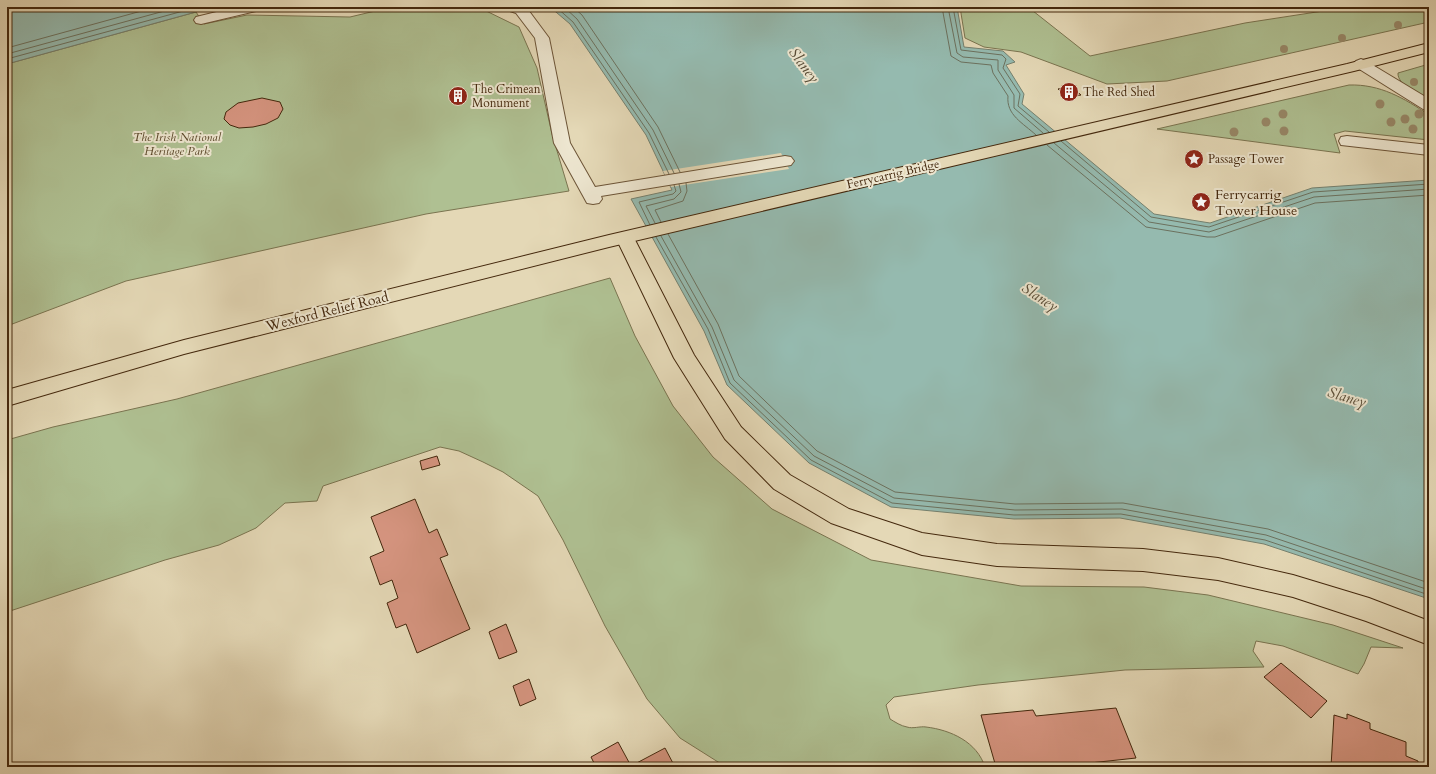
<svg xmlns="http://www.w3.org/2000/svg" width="1436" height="774" font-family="Cardo,serif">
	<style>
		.green { fill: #afc092; stroke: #7a7450 }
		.water { fill: #95baaf; stroke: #75806e }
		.pier { fill: #e4d8b6 }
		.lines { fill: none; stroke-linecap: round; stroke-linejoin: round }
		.shore { stroke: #6c715e; stroke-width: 1 }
		.building { fill: #d5947f; stroke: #44280d }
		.minor-casing { stroke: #6c5437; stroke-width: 2 }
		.major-casing { stroke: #44280d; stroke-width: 2 }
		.highway-casing { stroke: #44280d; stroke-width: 2 }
		.minor { fill: #ede6d0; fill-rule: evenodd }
		.major { fill: #e4d8b6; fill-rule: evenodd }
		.highway { fill: #e4d8b6; fill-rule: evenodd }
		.tree { fill: #988868 }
		.labels { text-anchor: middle; stroke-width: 4; stroke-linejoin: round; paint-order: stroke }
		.far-poi-label { font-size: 12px; fill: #44280d; stroke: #ede6d0; text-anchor: start }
		.far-park-label { font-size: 12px; font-style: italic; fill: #594628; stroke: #ede6d0 }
		.far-street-label { font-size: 12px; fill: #44280d; stroke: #ede6d0 }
		.poi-label { font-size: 14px; fill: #44280d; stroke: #ede6d0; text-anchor: start }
		.street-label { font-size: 14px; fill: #44280d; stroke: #ede6d0 }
		.water-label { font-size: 15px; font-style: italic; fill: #584c36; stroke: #ede6d0 }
	</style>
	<rect width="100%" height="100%" fill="#e4d8b6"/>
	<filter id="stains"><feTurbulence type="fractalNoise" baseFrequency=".005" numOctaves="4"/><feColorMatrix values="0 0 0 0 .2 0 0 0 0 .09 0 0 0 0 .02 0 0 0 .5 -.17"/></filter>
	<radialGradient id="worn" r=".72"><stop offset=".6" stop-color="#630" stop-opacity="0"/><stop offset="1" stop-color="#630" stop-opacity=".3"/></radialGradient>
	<path class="green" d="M392,7H478L519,27L537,68L552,134L569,191L426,214L126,281L7,326V64L196,12L204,24L247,15L350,17Z
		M960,7H1028L1090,56L1245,23L1349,7H1429V22L1167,81L1107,84L1021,52L984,47L965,38Z
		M1429,64V99C1420,94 1397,85 1398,73Z
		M1349,85C1380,84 1404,98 1429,115V140L1345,131L1334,134L1340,153L1157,129Z
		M610,278L635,336L673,406L713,457L772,509L871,560L1021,586L1144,587L1208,595L1333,625L1403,648L1371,647L1364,664L1358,674L1283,646L1256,641L1253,651L1264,667L1125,670L978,685L894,697L886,705L890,719C895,722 901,726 907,727C913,729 920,726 926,727C951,730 977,742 985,767H726L680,738L647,699L605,626L563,540L538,496L503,472L483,462L459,451L440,447L323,486L317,501L285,503L256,528L219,545L165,560L7,612V440L53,427L177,399Z"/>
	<path class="water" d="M7,7H214L7,64Z
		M550,7H957L964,47L1003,51L1015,62L1006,65L1024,94L1022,104L1154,214L1210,223L1312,188L1429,180V599L1264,544L1120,518L1014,519L891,507L809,463L727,385L704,331L631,199L672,190L646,135L570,24Z"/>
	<path class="pier" d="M781,153L789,169L671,187L663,171Z"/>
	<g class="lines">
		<path class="shore" d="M556,7L573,22L649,133L669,174
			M564,7L577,19L653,130L674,173
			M573,7L582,15L658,127L680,172
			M942,7L951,56L961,62L991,65L993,73L1008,96C1006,115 1023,123 1036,135
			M948,7L957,53L963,57L998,60V70L1014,95V108L1043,133
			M953,7L961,50L1002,55L1006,59L1003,68L1020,94L1018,106L1049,132
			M7,48L156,7
			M7,54L179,7
			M7,59L198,7
			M1061,141L1151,217L1209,227L1313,192L1429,184
			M1054,143L1149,222L1209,232L1314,197L1429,189
			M1047,145L1146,227L1207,237H1215L1315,203L1429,195
			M661,222L655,210L683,201L687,191L686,183
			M655,223L646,206L674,199L681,192L679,184
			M650,225L639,202L673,194L676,191L674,185
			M668,234L718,324L739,376L817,451L895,492L1015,504L1123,503L1268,529L1429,583
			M661,236L712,327L734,380L814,456L894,498L1015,510L1122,509L1266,535L1429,590
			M656,237L708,329L730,383L811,460L892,503L1014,515L1121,514L1265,540L1429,595"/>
	</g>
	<path class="building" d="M1071,86L1081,95L1068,97L1058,89Z
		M461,93L465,95L463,99L456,101L450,99L452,94Z
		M262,98L280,102L283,109L278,118L266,124L253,127L239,128L230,125L224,119L226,112L238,103Z
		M437,456L440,465L422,470L420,461Z
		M415,499L429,533L437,529L448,555L440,558L470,629L417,653L406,624L396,628L387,603L398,598L392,580L380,585L370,557L384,551L371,517Z
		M506,624L517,652L499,659L489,632Z
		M1281,663L1327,701L1311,718L1264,677Z
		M529,679L536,699L520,706L513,686Z
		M1116,708L1136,758L1053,767H996L981,715L1033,710L1036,716Z
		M1347,714L1370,723V729L1406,742V756L1418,761V767H1331L1334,715L1347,719Z
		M618,742L631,766L665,748L675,767H596L591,757Z"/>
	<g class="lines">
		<defs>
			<path id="minor" d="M237,7H262L260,10L201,24L196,23L194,20L196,17Z
				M505,7H526L549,38L570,143L595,187L785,156L791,157L794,161L791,165L785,166L601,196L602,199L599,203L593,204L587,203L554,143L535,38L516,13L507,10Z
				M1361,59L1366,61L1429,99V111L1423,109L1356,67L1353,64L1356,61Z
				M1347,136L1429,145V155L1341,145L1339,141L1341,137Z"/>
			<path id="major" d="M625,232L632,234L634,238L694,355L741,427L790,475L849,509L922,533L997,544L1143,549L1218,558L1293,575L1369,598L1429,621V645L1366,621L1293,597L1218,580L1143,571L997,566L922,555L831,523L774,489L725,439L674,358L616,238L618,234Z"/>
			<path id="highway" d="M1429,43V52L1354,71L609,247L184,354L7,406V390L184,340L609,235L1347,64Z"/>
		</defs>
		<use href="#minor" class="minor-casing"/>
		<use href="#major" class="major-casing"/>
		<use href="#highway" class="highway-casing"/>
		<use href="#minor" class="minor"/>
		<use href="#major" class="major"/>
		<use href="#highway" class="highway"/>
	</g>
	<g class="tree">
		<circle cx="1398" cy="25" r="4"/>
		<circle cx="1342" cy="38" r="4"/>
		<circle cx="1284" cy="49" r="4"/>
		<circle cx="1414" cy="82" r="4"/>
		<circle cx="1380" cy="104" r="4.5"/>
		<circle cx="1283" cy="114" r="4.5"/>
		<circle cx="1419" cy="114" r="4.5"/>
		<circle cx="1405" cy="119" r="4.5"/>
		<circle cx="1266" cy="122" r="4.5"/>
		<circle cx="1391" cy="122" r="4.5"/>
		<circle cx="1413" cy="129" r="4.5"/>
		<circle cx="1284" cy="131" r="4.5"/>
		<circle cx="1234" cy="132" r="4.5"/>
	</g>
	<defs>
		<symbol id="building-disc" viewBox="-11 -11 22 22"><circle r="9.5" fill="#8f2418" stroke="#ede6d0"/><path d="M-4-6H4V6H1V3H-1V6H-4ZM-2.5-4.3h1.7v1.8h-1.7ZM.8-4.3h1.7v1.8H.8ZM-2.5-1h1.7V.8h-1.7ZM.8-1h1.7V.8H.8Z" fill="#fff"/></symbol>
		<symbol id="sight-disc" viewBox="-11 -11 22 22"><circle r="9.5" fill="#8f2418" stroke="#ede6d0"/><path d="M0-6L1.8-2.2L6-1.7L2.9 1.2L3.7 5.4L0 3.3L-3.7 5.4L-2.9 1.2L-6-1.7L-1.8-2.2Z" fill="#fff"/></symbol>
	</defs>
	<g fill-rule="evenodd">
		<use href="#building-disc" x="1058" y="81" width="22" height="22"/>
		<use href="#building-disc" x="447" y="85" width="22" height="22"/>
		<use href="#sight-disc" x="1183" y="148" width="22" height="22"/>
		<use href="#sight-disc" x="1190" y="191" width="22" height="22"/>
	</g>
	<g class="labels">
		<g class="far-poi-label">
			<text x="472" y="93">The Crimean<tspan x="472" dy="14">Monument</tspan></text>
			<text x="1083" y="96">The Red Shed</text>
			<text x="1208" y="163">Passage Tower</text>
		</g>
		<g class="far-park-label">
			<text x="177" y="141">The Irish National<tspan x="177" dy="14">Heritage Park</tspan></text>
		</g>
		<g class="far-street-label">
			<text transform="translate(893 174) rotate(-13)" y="4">Ferrycarrig Bridge</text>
		</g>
		<g class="poi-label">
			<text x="1215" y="199">Ferrycarrig<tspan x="1215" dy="16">Tower House</tspan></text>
		</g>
		<g class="street-label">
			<text transform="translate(327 311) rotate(-14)" y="5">Wexford Relief Road</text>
		</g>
		<g class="water-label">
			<text transform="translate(804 65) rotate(53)" y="5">Slaney</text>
			<text transform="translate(1040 297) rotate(33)" y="5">Slaney</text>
			<text transform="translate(1347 397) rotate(16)" y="5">Slaney</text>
		</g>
	</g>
	<rect width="1436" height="774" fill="none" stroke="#e4d8b6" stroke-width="24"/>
	<rect x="8" y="8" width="1420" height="758" fill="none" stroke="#44280d" stroke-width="2"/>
	<rect x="12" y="12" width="1412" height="750" fill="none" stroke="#44280d"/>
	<rect width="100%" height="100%" filter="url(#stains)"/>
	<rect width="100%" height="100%" fill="url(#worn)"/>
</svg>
